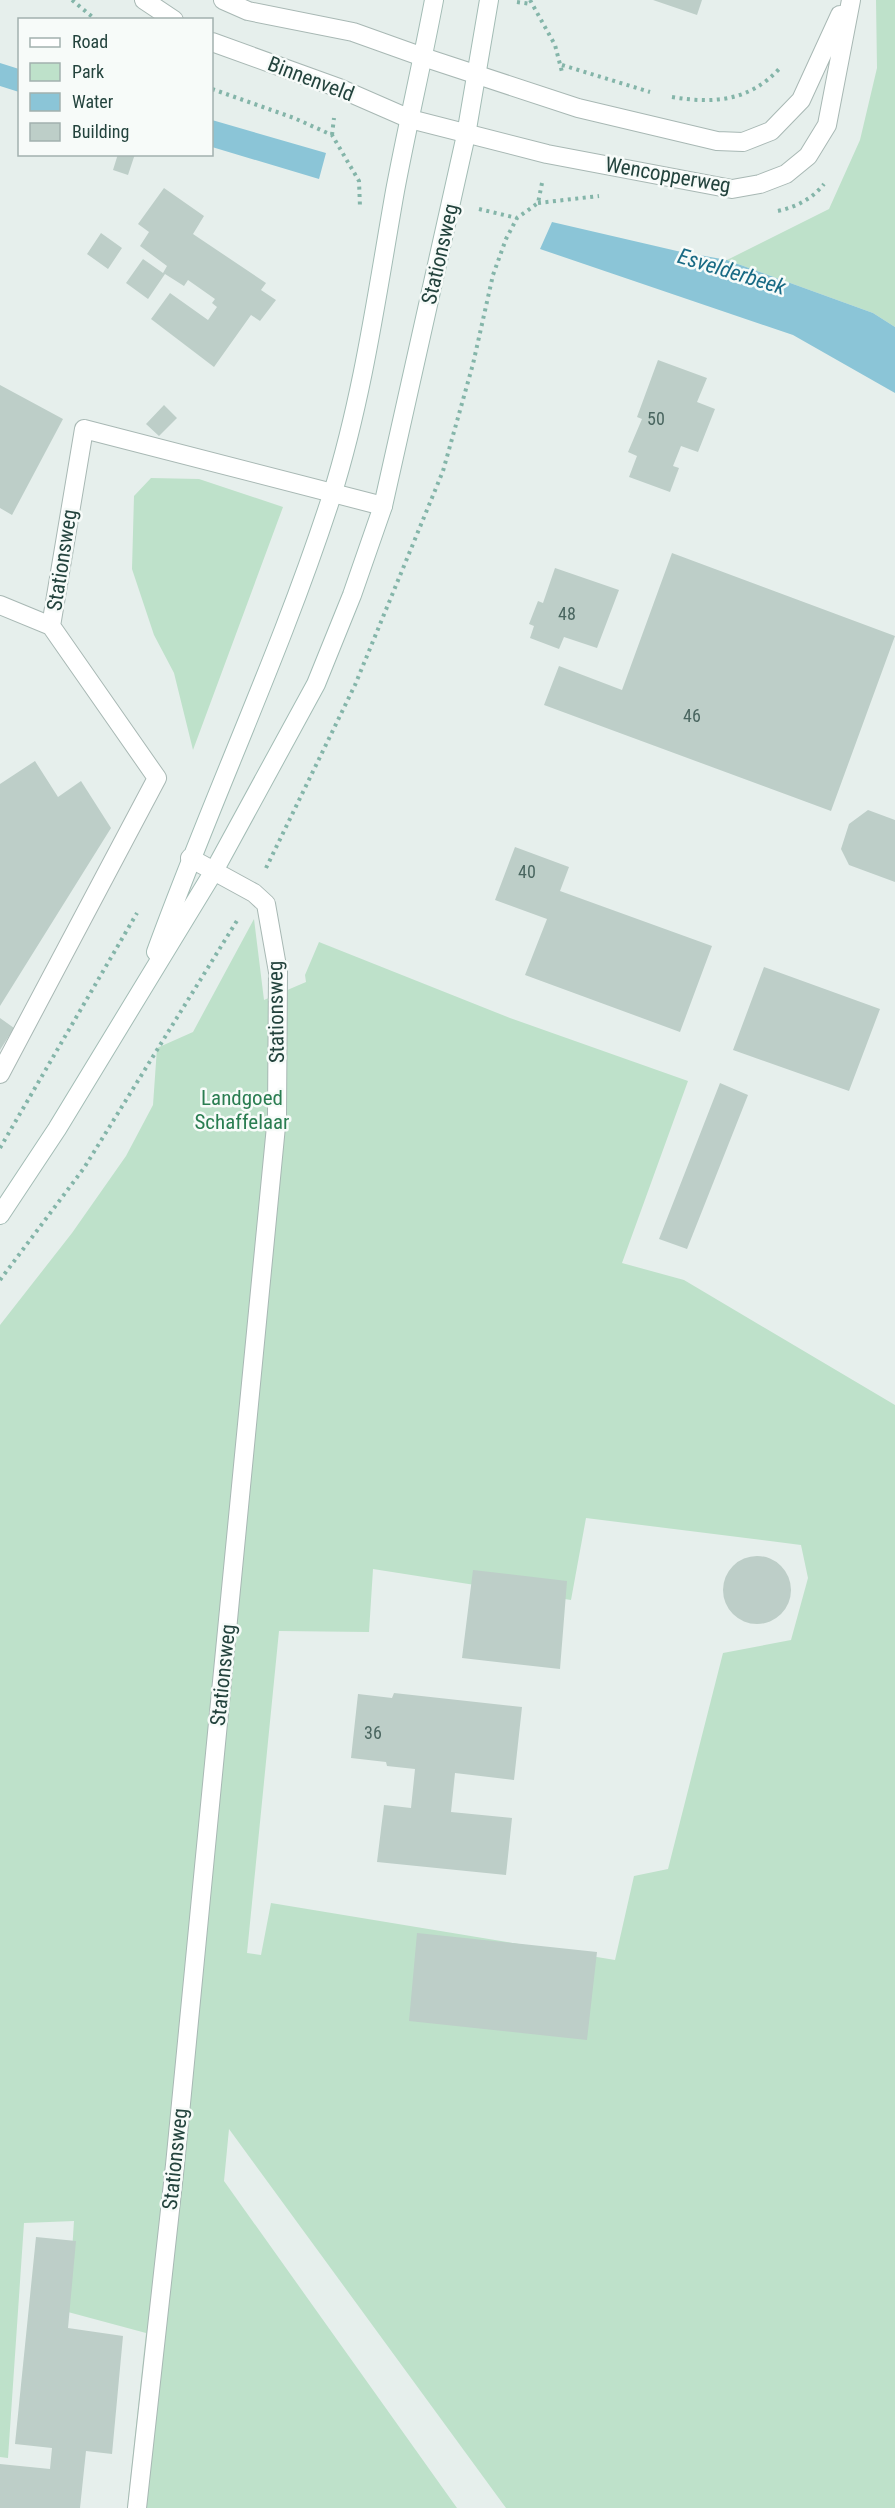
<svg xmlns="http://www.w3.org/2000/svg" width="895" height="2508" font-family="'Roboto Condensed',sans-serif">
	<style>
		.green { fill: #bee1ca; fill-rule: evenodd }
		.water { fill: #8bc5d7 }
		.building { fill: #bdcec8 }
		.lines { fill: none; stroke-linecap: round; stroke-linejoin: round }
		.service-casing { stroke: #a8b8b4; stroke-width: 20 }
		.minor-casing { stroke: #a8b8b4; stroke-width: 20 }
		.tertiary-casing { stroke: #a8b8b4; stroke-width: 20 }
		.secondary-casing { stroke: #a3bcb5; stroke-width: 20 }
		.path { stroke: #84b5a9; stroke-width: 4; stroke-dasharray: 3 4.5; stroke-linecap: butt }
		.service { stroke: #fff; stroke-width: 18 }
		.minor { stroke: #fff; stroke-width: 18 }
		.tertiary { stroke: #fff; stroke-width: 18 }
		.secondary { stroke: #fff; stroke-width: 18 }
		.labels { text-anchor: middle; stroke-width: 5; stroke-linejoin: round; paint-order: stroke }
		.number-label { font-size: 18px; fill: #4a6660 }
		.street-label { font-size: 21px; fill: #23433d; stroke: #f7fbf9 }
		.park-label { font-size: 21px; fill: #2a7d51; stroke: #f7fbf9 }
		.water-label { font-size: 22px; font-style: italic; fill: #186a84; stroke: #f7fbf9 }
	</style>
	<rect width="100%" height="100%" fill="#e6efec"/>
	<path class="green" d="M876,0H895V327L873,313L727,260L829,209L860,140L877,68Z
		M151,478L199,479L283,507L193,750L174,673L154,635L132,569L134,496Z
		M254,919L264,1000L306,982L305,975L319,942L510,1018L688,1081L622,1263L684,1280L895,1405V2508H506L229,2129L224,2181L457,2508H127L146,2333L68,2312L74,2221L24,2223L8,2458L0,2457V1325L72,1233L126,1156L153,1105L157,1048L193,1032ZM586,1518L801,1545L808,1578L791,1640L723,1653L668,1869L634,1876L615,1960L271,1903L261,1955L247,1953L279,1631L369,1632L373,1569L571,1600Z"/>
	<path class="water" d="M0,63L19,69V92L0,86Z
		M212,120L326,153L319,179L212,147Z
		M552,222L677,251L727,260L873,313L895,327V393L793,335L540,249Z"/>
	<path class="building" d="M653,0H702L697,15Z
		M118,154H135L128,175L113,170Z
		M164,188L204,216L193,234L266,283L261,290L276,300L260,321L251,315L214,367L151,319L170,293L208,320L217,307L212,303L215,299L188,280L184,286L165,274L148,299L126,283L143,259L163,273L167,266L140,246L149,232L138,224Z
		M101,233L122,248L108,269L87,254Z
		M658,360L707,378L697,402L715,409L698,452L681,446L673,466L679,468L670,492L629,477L637,456L628,452L642,419L637,417Z
		M0,385L63,419L12,515L0,508Z
		M164,405L177,418L159,436L146,424Z
		M672,553L895,636L831,811L544,705L559,666L622,690Z
		M555,568L619,590L597,648L564,637L559,649L530,638L534,626L529,624L538,601L543,603Z
		M35,761L58,797L81,781L111,828L0,1006V784Z
		M868,810L895,820V882L849,865L841,849L849,824Z
		M515,847L569,867L560,891L712,946L680,1032L525,975L547,919L495,900Z
		M764,967L880,1009L849,1091L733,1050Z
		M0,1018L14,1028L0,1050Z
		M720,1083L748,1095L687,1249L659,1239Z
		M723 1590a34 34 0 1 1 68 0a34 34 0 1 1-68 0Z
		M473,1570L567,1581L560,1669L462,1658Z
		M394,1693L522,1707L514,1780L455,1773L451,1812L512,1818L506,1875L377,1862L384,1805L411,1808L415,1769L387,1766L386,1762L351,1758L358,1694L392,1698Z
		M417,1933L597,1952L587,2040L409,2021Z
		M36,2237L76,2241L68,2328L123,2336L112,2454L86,2451L80,2508H0V2464L50,2469L52,2448L15,2444Z"/>
	<g class="lines">
		<defs>
			<path id="service" d="M0,605L51,626L157,778L0,1074
				M51,626L84,429L383,506"/>
			<path id="minor" d="M144,0L174,20
				M223,0L248,11L353,32L423,57
				M212,42L339,88L410,119
				M137,2508L175,2165L277,1116L278,972L266,904L254,893L190,858"/>
			<path id="tertiary" d="M423,57L578,108L717,141L743,142L771,131L801,100L840,15
				M410,119L547,154L732,189L760,184L786,174L808,156L827,125L851,0"/>
			<path id="secondary" d="M156,952C212,798 282,650 332,495C363,396 377,293 395,191C407,127 422,64 434,0
				M0,1215L57,1129L214,871L316,684L352,595L383,506L466,135L489,0"/>
		</defs>
		<use href="#service" class="service-casing"/>
		<use href="#minor" class="minor-casing"/>
		<use href="#tertiary" class="tertiary-casing"/>
		<use href="#secondary" class="secondary-casing"/>
		<path class="path" d="M72,0L96,20
			M530,0L555,45L562,72
			M517,2L531,4
			M562,65L650,92
			M212,89L294,118L332,135L359,181L360,207
			M672,97C714,104 750,101 780,68
			M332,135L334,118
			M538,203L599,196
			M479,209L517,218
			M778,211C796,207 812,199 824,184
			M266,868L355,685L443,471L473,364L493,275L506,239L517,218L538,203L542,183
			M0,1148L137,913
			M0,1280L84,1168L238,919"/>
		<use href="#service" class="service"/>
		<use href="#minor" class="minor"/>
		<use href="#tertiary" class="tertiary"/>
		<use href="#secondary" class="secondary"/>
	</g>
	<g class="labels">
		<g class="number-label">
			<text x="656" y="425">50</text>
			<text x="567" y="620">48</text>
			<text x="692" y="722">46</text>
			<text x="527" y="878">40</text>
			<text x="373" y="1739">36</text>
		</g>
		<g class="street-label">
			<text transform="translate(311 79) rotate(21)" y="7">Binnenveld</text>
			<text transform="translate(668 175) rotate(10)" y="7">Wencopperweg</text>
			<text transform="translate(440 254) rotate(-77)" y="7">Stationsweg</text>
			<text transform="translate(62 560) rotate(-81)" y="7">Stationsweg</text>
			<text transform="translate(276 1012) rotate(-91)" y="7">Stationsweg</text>
			<text transform="translate(223 1675) rotate(-84)" y="7">Stationsweg</text>
			<text transform="translate(175 2159) rotate(-84)" y="7">Stationsweg</text>
		</g>
		<g class="park-label">
			<text x="242" y="1105">Landgoed<tspan x="242" dy="24">Schaffelaar</tspan></text>
		</g>
		<g class="water-label">
			<text transform="translate(732 271) rotate(17)" y="8">Esvelderbeek</text>
		</g>
	</g>
	<rect x="18" y="18" width="195" height="138" fill="#f7fbf9" stroke="#a2b1ae" stroke-width="1.5"/>
	<rect x="30" y="38" width="30" height="9" fill="#ffffff" stroke="#a2b1ae" stroke-width="1.5"/>
	<text x="72" y="48" font-size="18" fill="#23433d">Road</text>
	<rect x="30" y="63" width="30" height="18" fill="#bee1ca" stroke="#a2b1ae" stroke-width="1.5"/>
	<text x="72" y="78" font-size="18" fill="#23433d">Park</text>
	<rect x="30" y="93" width="30" height="18" fill="#8bc5d7" stroke="#a2b1ae" stroke-width="1.5"/>
	<text x="72" y="108" font-size="18" fill="#23433d">Water</text>
	<rect x="30" y="123" width="30" height="18" fill="#bdcec8" stroke="#a2b1ae" stroke-width="1.5"/>
	<text x="72" y="138" font-size="18" fill="#23433d">Building</text>
</svg>
